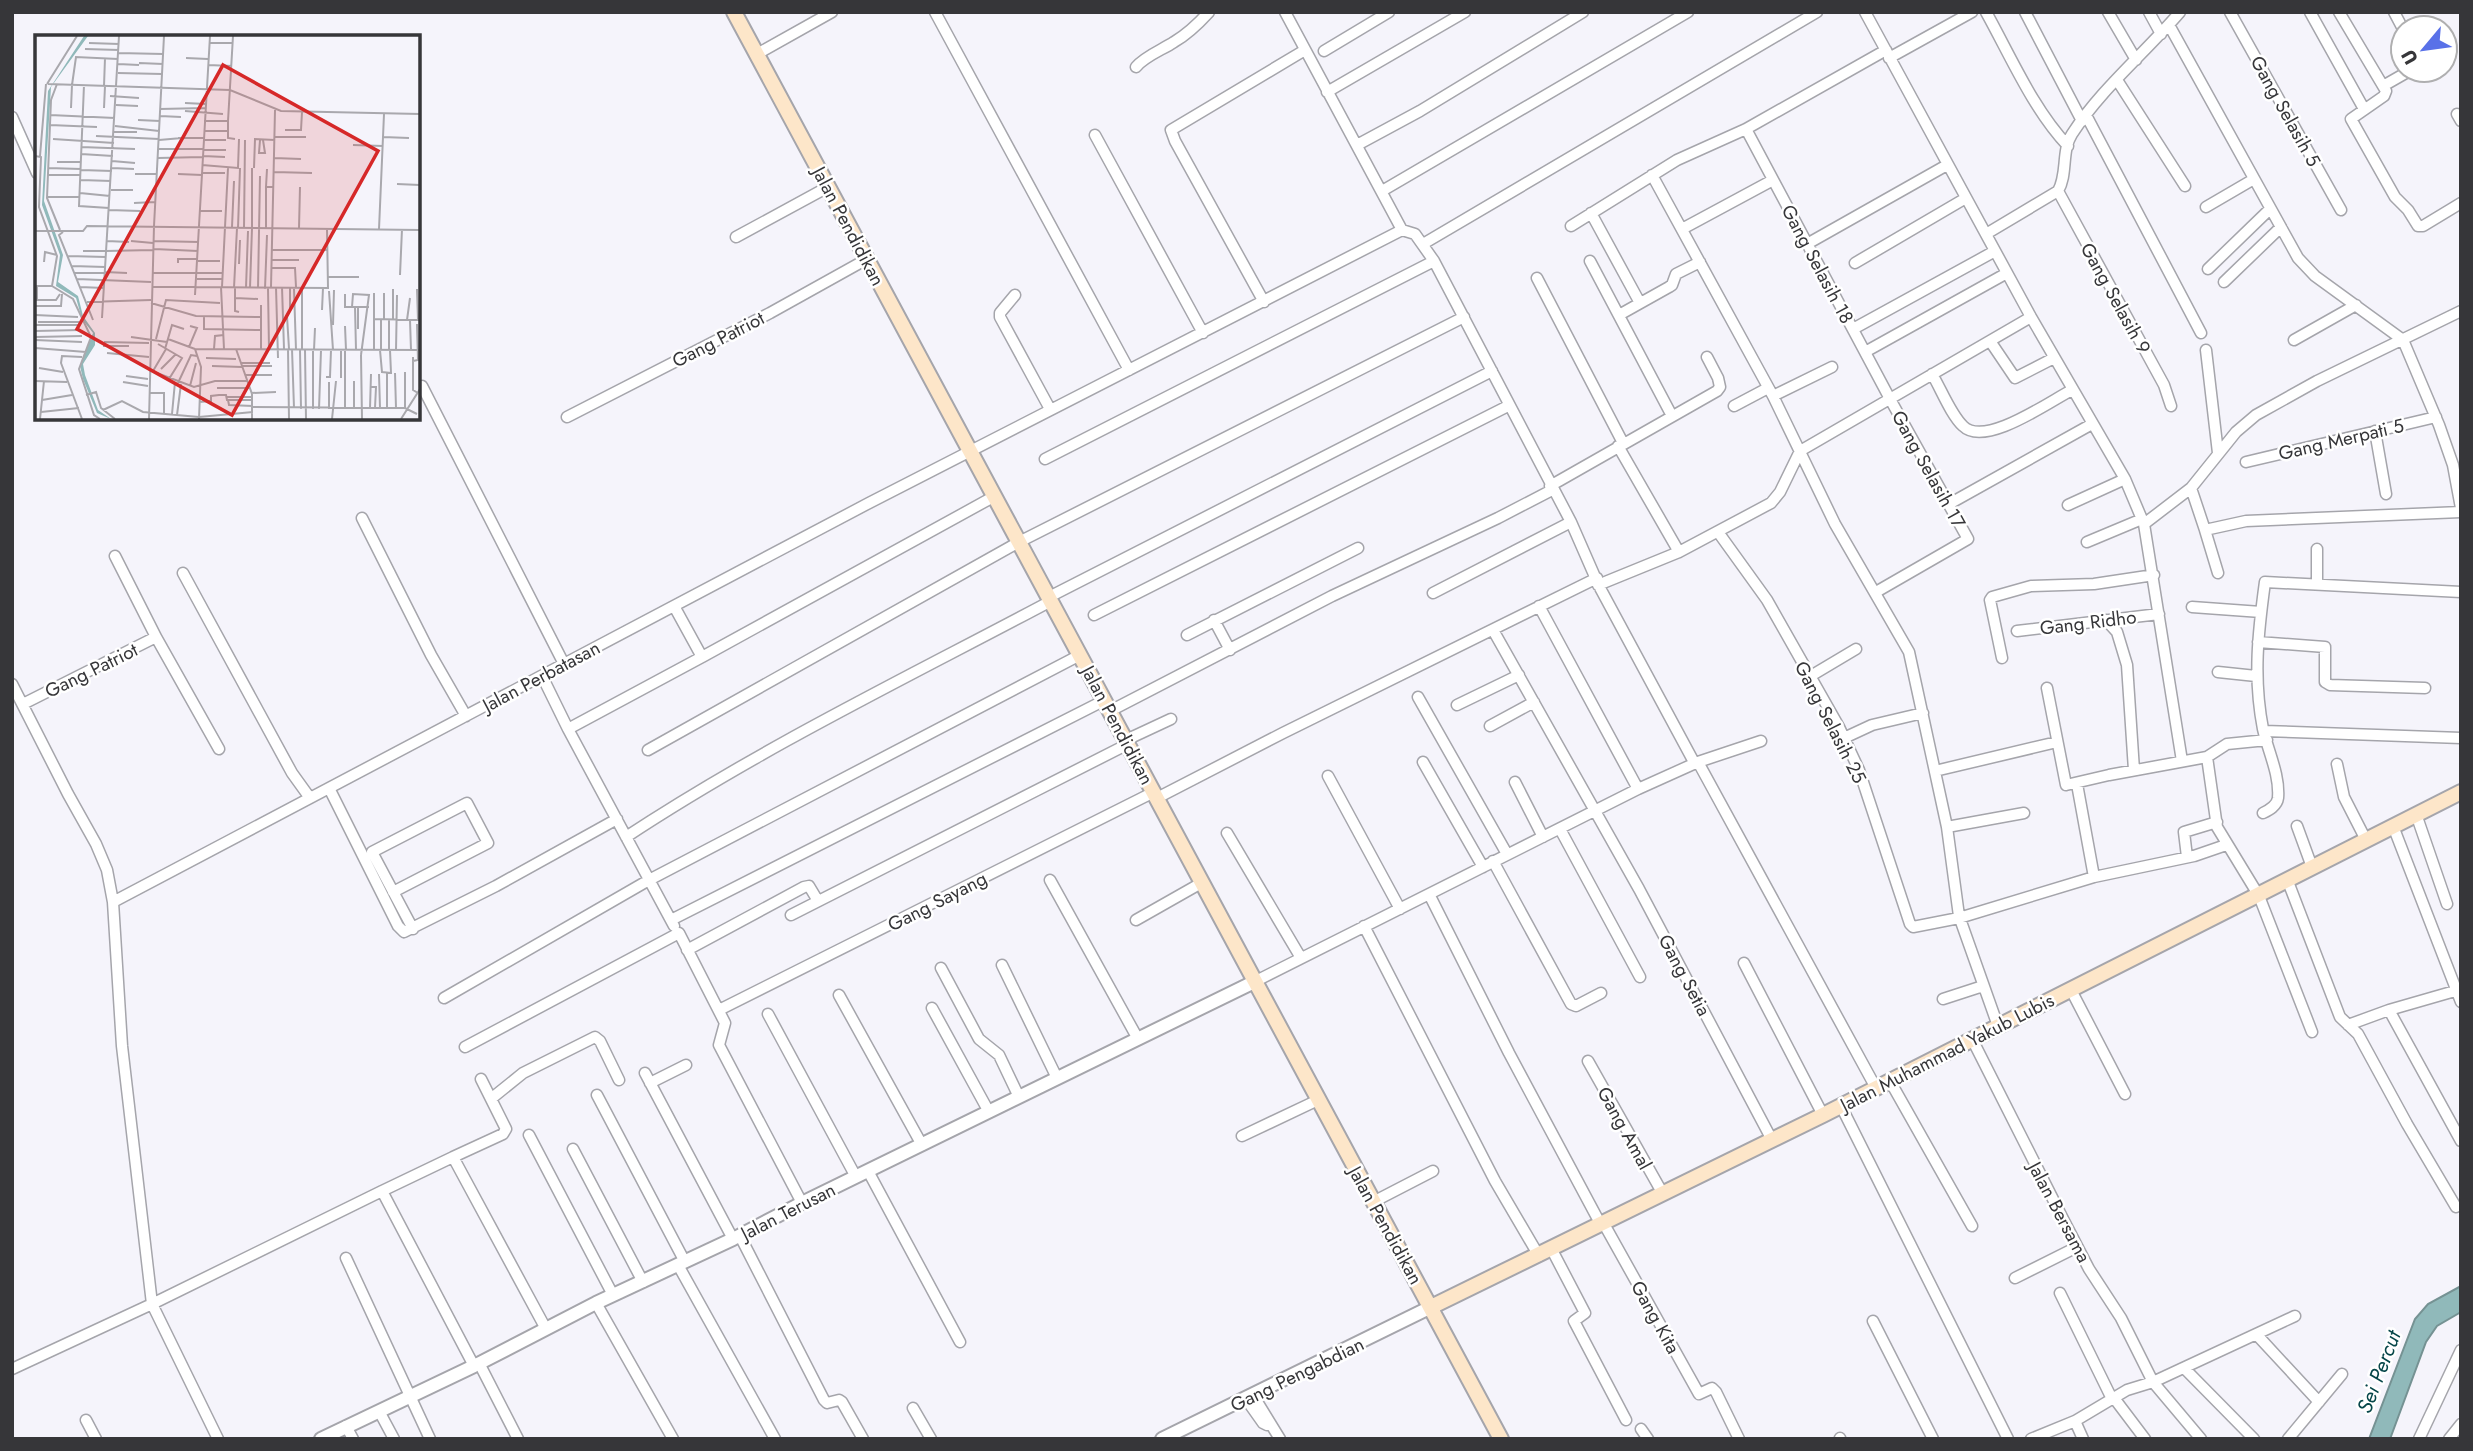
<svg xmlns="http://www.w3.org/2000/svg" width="2473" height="1451" font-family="Jost,sans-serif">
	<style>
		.water { fill: #90b9ba; stroke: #759293; stroke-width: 2 }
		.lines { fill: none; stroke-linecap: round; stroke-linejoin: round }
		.minor-casing { stroke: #a5a5ab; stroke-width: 13 }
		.tertiary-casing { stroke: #a5a5ab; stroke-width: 16 }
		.secondary-casing { stroke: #a5a5ab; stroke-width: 18 }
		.minor { stroke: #fff; stroke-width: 10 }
		.tertiary { stroke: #fff; stroke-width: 12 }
		.secondary { stroke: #fde6c9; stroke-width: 14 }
		.labels { text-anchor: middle; stroke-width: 5; stroke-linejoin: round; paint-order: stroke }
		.street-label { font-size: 19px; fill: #363639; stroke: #fff }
		.water-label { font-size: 21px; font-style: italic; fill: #064649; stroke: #fff }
		.inset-road { fill: none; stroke: #a9a8ad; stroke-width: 2 }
		.view { fill: #d62828; fill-opacity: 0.15; stroke: #d62828; stroke-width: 3.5 }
		.inset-edge { fill: none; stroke: #363639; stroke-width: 3.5 }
	</style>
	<rect width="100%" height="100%" fill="#f5f4fb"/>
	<path class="water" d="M2461,1286V1312L2437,1326L2426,1342L2390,1439H2369L2415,1319L2428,1304Z"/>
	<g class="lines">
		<defs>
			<path id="minor" d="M935,12L1129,370
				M1285,12L1402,230
				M1865,12L2031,317L2125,479L2144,524L2191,488L2236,432L2256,415L2317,381L2461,311
				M1986,12C2011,57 2033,109 2068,146
				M2025,12L2082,121
				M2108,12L2136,60
				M2149,12L2161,34
				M2230,12L2341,210
				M2310,12L2364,109
				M2339,12L2386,91L2384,96L2351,119L2395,197L2408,210L2418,226H2423L2461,203
				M2394,12L2403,29
				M2169,25L2298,258L2315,276L2403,340L2439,425L2453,465L2461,508
				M1324,51L1389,12
				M757,54L832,12
				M1889,58L1972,12
				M1136,67C1145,56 1162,50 1174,42C1188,34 1198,24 1209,12
				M2117,80L2185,186
				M2383,86L2411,70
				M1327,92L1465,12
				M2457,114L2461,121
				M2086,115L2201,333
				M12,117L37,173
				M1746,129L1890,399L1968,539L1876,592
				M1095,135L1203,333
				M1357,145L1420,111L1583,12
				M1652,175L1773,396L1835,524L1909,652L1947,827L1959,916L1998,1026
				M1382,191L1688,12
				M2058,191L2164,385L2171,406
				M2206,207L2254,179
				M1591,213L1640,303
				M1571,226L1677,160L1746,129L1886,50
				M1682,229L1773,180
				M1986,234L2058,191C2068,174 2061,151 2072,134C2101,89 2145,53 2180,12
				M736,237L828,187
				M1423,244L1817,12
				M1807,244L1947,165
				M1590,261L1672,416
				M1855,263L1966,198
				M2208,269L2270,209
				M1537,278L1623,443
				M2224,282L2281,227
				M1015,295L1000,313V317L1050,409
				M1264,302L1175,141L1171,130L1305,50
				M1619,315L1669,287L1672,285L1676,274L1700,262
				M1853,329L1995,251
				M2294,340L2356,305
				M1990,341L2015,378L2054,358
				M2206,350L2218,453
				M1865,352L2007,273
				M1932,374C1941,389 1951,415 1963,426C1985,448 2050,401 2072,390
				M422,386L564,664
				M1773,396L1832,367
				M1734,406L1768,388
				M567,417L770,313L867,259
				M2375,431L2386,494
				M1618,446L1679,552
				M1045,459L1434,261
				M2246,462L2436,417
				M1550,486L1717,391L1720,387L1718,378L1707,357
				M2191,488L2205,530L2246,521L2461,512
				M1949,504L2092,424
				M2068,505L2125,479
				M362,518L431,655L466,716
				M2144,524L2182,761
				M2205,530L2218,573
				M1718,532L1767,600L1839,727L1859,770L1910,924L1913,927L1959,918L2094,877L2194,856L2226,845
				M2087,542L2142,519
				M115,556L156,637
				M183,573L292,773L310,798
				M2317,584V549
				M1598,585L1679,552L1771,503L1780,492L1800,451L2031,317
				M1433,593L1571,522
				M1049,597L1492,371
				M1539,606L1638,789
				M2192,607L2261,612
				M1094,615L1508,406
				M1214,620L1230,650
				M2106,620L2117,632L2127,665L2134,770
				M1493,630L1639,889L1772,1140
				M2017,631L2159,614
				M1187,635L1358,548
				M2258,642L2325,647V682L2330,685L2425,688
				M702,657L995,496
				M2002,658L1990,600L1992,597L2031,586L2094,584L2154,575
				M2218,672L2256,676
				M542,676L568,729L674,926
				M1809,677L1856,649
				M12,684L68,794L96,844L107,870L113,902L122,1046L152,1304L218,1439
				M2047,688L2066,785L2109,775L2207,757L2227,744L2267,740
				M1418,697L1507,854
				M23,704L156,637L219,749
				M1457,705L1519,675
				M1110,711L1332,596L1498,518L1552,490
				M1490,726L1534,702
				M568,729L702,657L674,606
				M2264,731L2461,738
				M1844,738L1872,725L1923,713
				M1126,740L1171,719
				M648,750L1019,542L1464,317
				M2207,757L2217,827L2259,896L2312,1032
				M1423,762L1483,867
				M1698,762L1876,1088
				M2337,764L2344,797L2366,840
				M1935,771L2057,742
				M1328,776L1400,909
				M1515,782L1543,837
				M2077,784L2094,877
				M329,788L398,926L404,932L496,886L617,819
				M1157,798L1283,733L1597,578
				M2263,813C2269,810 2277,806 2278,798C2280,775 2268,751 2263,729C2253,678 2258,633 2265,582L2461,592
				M2416,814L2447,904
				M2297,826L2312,867
				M2393,826L2461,1002
				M1947,827L2024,813
				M1560,829L1640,977
				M1227,833L1301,958
				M626,837C761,748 908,677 1051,601
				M2187,857L2184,832L2217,822
				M1493,861L1571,1004L1576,1006L1601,993
				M2287,879L2340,1017L2358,1034L2407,1124L2456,1207
				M1050,880L1138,1039
				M393,892L488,843L467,803L372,852L413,929
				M1429,894L1509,1053L1601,1225
				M113,902L869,503L1402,230L1415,234L1434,261L1571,522L1599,586L1695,764
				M791,915L1128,744
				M671,920L1105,700
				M1136,920L1203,882
				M1364,926L1495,1181L1539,1256
				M687,950L804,887L809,886L818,901
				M1744,963L1823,1115
				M1002,965L1057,1078
				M941,968L979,1039L999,1055L1019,1097
				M1254,982L1638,789L1698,762L1761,741
				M2071,990L2125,1094
				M839,995L922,1145
				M444,998L649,880L1080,655
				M1943,999L1983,986
				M932,1008L989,1112
				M719,1010L1154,792
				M2389,1010L2461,1141
				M768,1014L856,1177
				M2348,1025L2389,1010L2455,991
				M1972,1039L2063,1219L2089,1269L2121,1318L2153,1382L2201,1439
				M465,1047L679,933L725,1023L719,1045L802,1203
				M1588,1061L1663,1194
				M645,1073L733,1239
				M481,1079L506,1129L503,1134L453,1157L546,1329
				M1890,1081L1972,1226
				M650,1083L686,1065
				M597,1095L685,1262
				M492,1098L523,1073L595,1037L600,1041L619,1080
				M1841,1106L2008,1439
				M529,1135L613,1295
				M1242,1136L1318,1100
				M573,1149L643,1282
				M453,1157L382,1191L474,1366
				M868,1171L960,1342
				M1373,1202L1433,1171
				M1604,1224L1699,1394L1712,1388L1716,1392L1739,1439
				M740,1236L824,1400L827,1403L839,1400L842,1402L863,1439
				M1552,1250L1585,1313L1574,1321L1626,1420
				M346,1258L430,1439
				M678,1265L775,1439
				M2015,1278L2077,1247
				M2060,1293L2112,1399
				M596,1303L673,1439
				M1873,1321L1933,1439
				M2257,1335L2319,1402
				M479,1363L518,1439
				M2184,1368L2254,1439
				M12,1369L152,1304L382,1191
				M1253,1395L1280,1439
				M2114,1398L2145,1439
				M1246,1399L1263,1423L1267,1425
				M913,1408L931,1439
				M379,1411L394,1439
				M86,1420L96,1439
				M2075,1421L2083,1439
				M346,1426L353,1439
				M1641,1429L1648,1439
				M1840,1438V1439
				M2031,1439L2075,1421L2127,1390L2153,1382L2295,1316
				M2288,1439L2342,1374
				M2419,1439L2461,1350
				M2449,1439L2461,1424"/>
			<path id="tertiary" d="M321,1439L474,1366L596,1303L733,1239L802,1203L1254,982
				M1162,1439L1431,1307"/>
			<path id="secondary" d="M734,12L1501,1439
				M1431,1307L1823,1115L2461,792"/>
		</defs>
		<use href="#minor" class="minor-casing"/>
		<use href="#tertiary" class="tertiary-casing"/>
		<use href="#secondary" class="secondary-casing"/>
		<use href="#minor" class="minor"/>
		<use href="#tertiary" class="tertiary"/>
		<use href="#secondary" class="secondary"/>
	</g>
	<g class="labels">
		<g class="street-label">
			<text transform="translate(2286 111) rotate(61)" y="7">Gang Selasih 5</text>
			<text transform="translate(849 226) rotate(62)" y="7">Jalan Pendidikan</text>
			<text transform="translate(1818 264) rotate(62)" y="7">Gang Selasih 18</text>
			<text transform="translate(2116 298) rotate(61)" y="7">Gang Selasih 9</text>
			<text transform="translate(718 339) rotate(-27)" y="7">Gang Patriot</text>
			<text transform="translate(2341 439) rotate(-13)" y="7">Gang Merpati 5</text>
			<text transform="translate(1929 469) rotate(61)" y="7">Gang Selasih 17</text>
			<text transform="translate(2088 622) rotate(-7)" y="7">Gang Ridho</text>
			<text transform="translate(91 670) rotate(-26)" y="7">Gang Patriot</text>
			<text transform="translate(541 676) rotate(-28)" y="7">Jalan Perbatasan</text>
			<text transform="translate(1831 722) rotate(63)" y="7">Gang Selasih 25</text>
			<text transform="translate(1118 725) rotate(62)" y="7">Jalan Pendidikan</text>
			<text transform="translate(937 901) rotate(-27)" y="7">Gang Sayang</text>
			<text transform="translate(1685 975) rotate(62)" y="7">Gang Setia</text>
			<text transform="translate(1947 1052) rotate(-27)" y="7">Jalan Muhammad Yakub Lubis</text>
			<text transform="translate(1625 1128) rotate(61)" y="7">Gang Amal</text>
			<text transform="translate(788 1211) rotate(-27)" y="7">Jalan Terusan</text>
			<text transform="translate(2060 1212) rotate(62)" y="7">Jalan Bersama</text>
			<text transform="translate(1386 1225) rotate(61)" y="7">Jalan Pendidikan</text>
			<text transform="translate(1656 1317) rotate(61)" y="7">Gang Kita</text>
			<text transform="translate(1297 1374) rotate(-26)" y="7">Gang Pengabdian</text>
		</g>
		<g class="water-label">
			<text transform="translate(2379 1372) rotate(-69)" y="7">Sei Percut</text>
		</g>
	</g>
	<g transform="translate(35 35)">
		<rect width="385" height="385" fill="#f5f4fb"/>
		<path d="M49,1H53L16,52L9,166L28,220L23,247L43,261L48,281L60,298V310L48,329L50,340L63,375L76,384L62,378L48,344L45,331L58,298L47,284L41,263L21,251L25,220L7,170L13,56Z" fill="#90b9ba"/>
		<path class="inset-road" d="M54,8L84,9M174,8H198M50,14L84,15M83,18L128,19M151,23L173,24M104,28L128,29M83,29L104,30M173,30L197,31M83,38L127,39M12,49L42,1M13,49L195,55L246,76L385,79M22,49L16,65L12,163L25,195M37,50L41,22L83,24M49,50L44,171L74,173M69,51L70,23M75,61L104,63M150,68L171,69M81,70L103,71M36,73L37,50M69,73L70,51M125,74L170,73M150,76L188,79M15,80L80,83M125,81L146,82M103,85L125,86M169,86H193V96M193,86L198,1M15,90L62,92M80,91L124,96M250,95H266L267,77M169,96H193V103L200,104M79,97H102M61,101L124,104M240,102H271M348,102L374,103M143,103H169M18,104L79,108M124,105L147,103M169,105H191M225,105L224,118H230L228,105M318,110L348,111M46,112L100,114M123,114H168M168,115H191M46,119L78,121M0,121L6,122L4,172L22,221L17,251H0M5,121L11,49M168,121L190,122M123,123L168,122M239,123L266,124M77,126L100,128M22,127H46M167,130L203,133L204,104M13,133L46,134M77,133L99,134M219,133L220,104L240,105M232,134L231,152H239M46,135L77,136M239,137L277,138M167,138H190M100,139H122M143,139L167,140M13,140H46M46,145L76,146M362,149L385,150M76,155H98M45,158L75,161M12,162H45M99,168L120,167M74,175L105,176M165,176H187M119,191L129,1M190,192L193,133M197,192L199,146M203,193L205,133M209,193L210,105M217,193V133M231,193V152M264,193L265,152M344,194L349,79M0,196H48L52,191L385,195M28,197L24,200L58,285M72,206L94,207M96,206L118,208M118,206L164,207M119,214L163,216M237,215H293M48,216H71M71,216L118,215M33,221L71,222M236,225H264M163,226H185M9,227L10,217L22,220M143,228V224H163M204,229L205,205M37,231L70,232M236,233H260L261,252M70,237L92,238M39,238H70M117,238H188M365,240L367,194M293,242H324M42,244L116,247M162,244H188M2,251V265H21L25,259M17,251L38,264L56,302L44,334L59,380L65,384M45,252L69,253M117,252H161M161,252L293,253L292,194M186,252L189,314M187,252L190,192M236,252L240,75M241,252L243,323M247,252L249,314M255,252V275M199,253L202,193M200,253V276L204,277M211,253L213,196M215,253L217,193M223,253L225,141M233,253L234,314M230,254L232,200M259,254L261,315M358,254V284M382,254L383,285M294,256L298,315M339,258V315M310,259V272H334M160,260L175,1M200,263L223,264M52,267L116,265M116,268L161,281L227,282M226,270V314M0,271H26L27,259M317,272L318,259L334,260L326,320M320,272L321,315M323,272V294M287,275L288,253M0,280L43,282M169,281V294L226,295M252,281L254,314M67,283L84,1M339,284L385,285M349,284V258M354,285V315M372,285L375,263M375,285L376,315M3,287H44M0,290H44M298,290L299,255M310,291L311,315M0,296L46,295M0,302L47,301M96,302L132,307M121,304L131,265L185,268M133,304L160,314M0,305L47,307M69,307L114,308M123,309L147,323L134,344M68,311H94M154,312L162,293L155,291M0,313L51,317M130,314L137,290L149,294M179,314L180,301L189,300M201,314L217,359V384M253,314L254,384M257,314L259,373M265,315L266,374M267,315V252M270,315L271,384M279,315L280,293M310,315V373M345,315L347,337L356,338L355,315M346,315V284M361,315L362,260M72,318L114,322M326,320L327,384M47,322L27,321L26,328L47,384M378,322V355L383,358M171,323L201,324M378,326L383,325L382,289M206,328H235M177,331L207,332M207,331H237M4,333L28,337M126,334L141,319M114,335L159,352L180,346H212M118,336L131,314M370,337V373M352,338V373M360,338L361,373M344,339L345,373M210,340H237M91,341L113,344M291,342H295L296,315M306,343V315M0,346L32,347M88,347L113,351M294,347V374M143,348L156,320L162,321M155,351L161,328M335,352H341L340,373M182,353H215M114,358H129V378M216,358L241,357M51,360L61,357L66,373L80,384M192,362H217M7,365L37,360M193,365L194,370L218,371M164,367L176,366V361L184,360H191L192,365H218M218,372L370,373L382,379M319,373V346M335,373L336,339M278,374V315M284,374L286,315M68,375L87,366L108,377L164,382L218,377M6,377L44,373M137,379L140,347M142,380L146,349M5,384L9,346M114,384L119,191M164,384L166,332L160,314L385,315M297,384L301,346M366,384L385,354"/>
		<path class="view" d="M188,30L343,116L197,380L42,294Z"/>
		<rect width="385" height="385" class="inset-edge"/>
	</g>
	<rect width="2473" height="1451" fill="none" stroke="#363639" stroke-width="28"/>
	<g transform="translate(2424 49) rotate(241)"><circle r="33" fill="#ffffff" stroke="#afafb0" stroke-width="2"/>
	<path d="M0-5L12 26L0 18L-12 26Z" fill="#5971e8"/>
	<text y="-10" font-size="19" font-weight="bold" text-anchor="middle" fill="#363639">U</text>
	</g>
</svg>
